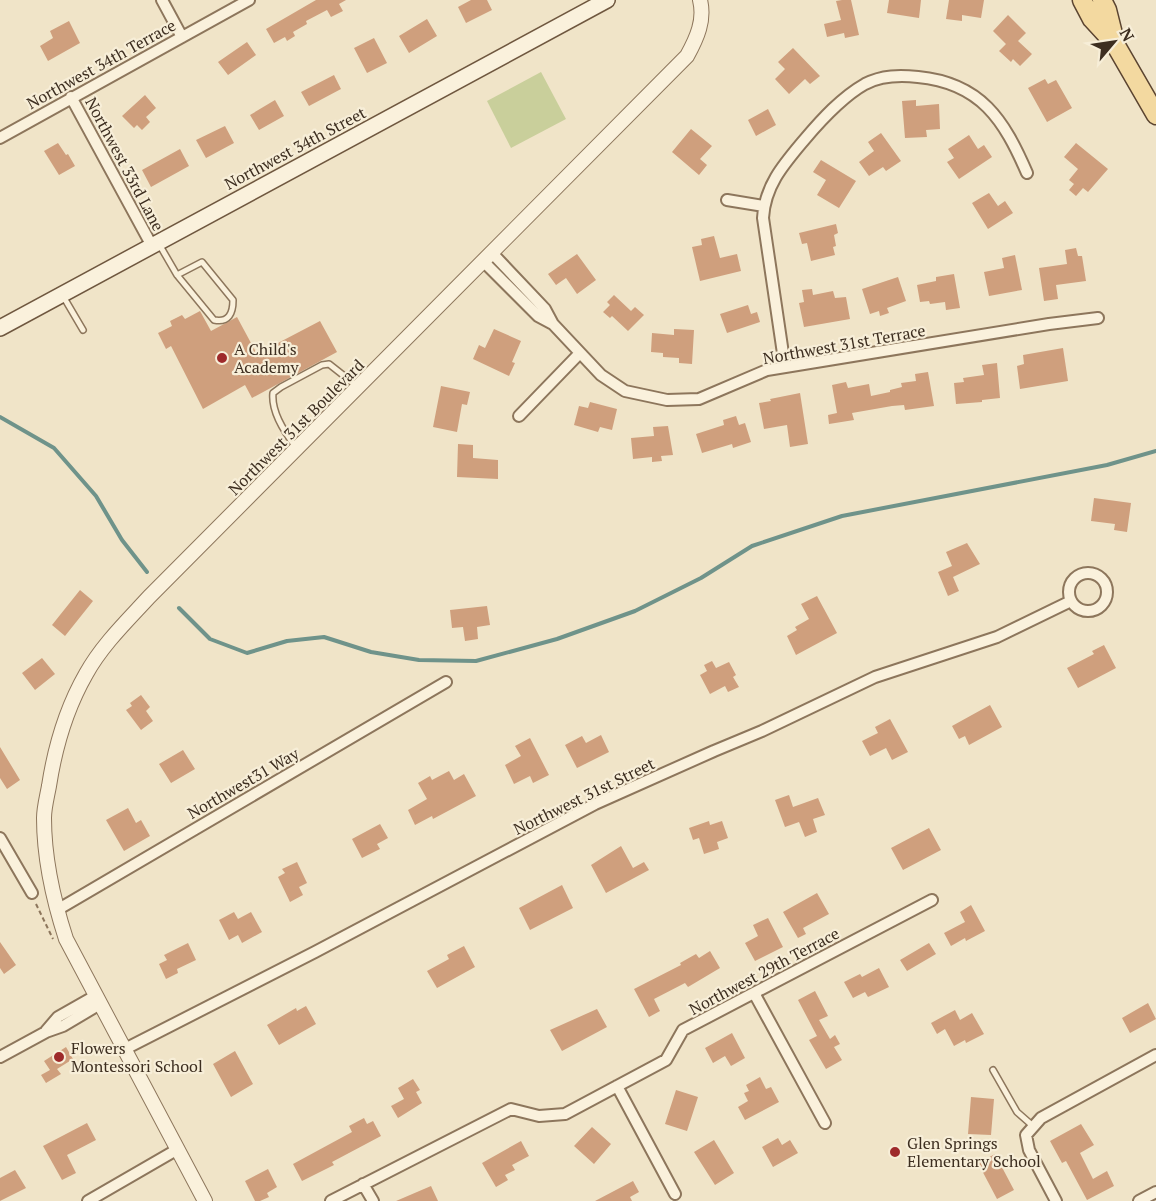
<svg xmlns="http://www.w3.org/2000/svg" width="1156" height="1201" font-family="'PT Serif',serif">
	<style>
		.pitch { fill: #c9cf9b }
		.lines { fill: none; stroke-linecap: round; stroke-linejoin: round }
		.stream { stroke: #6f938a; stroke-width: 4 }
		.building { fill: #cf9f7d }
		.service-casing { stroke: #8d765c; stroke-width: 8 }
		.minor-casing { stroke: #8d765c; stroke-width: 14 }
		.tertiary-casing { stroke: #8d765c; stroke-width: 16 }
		.secondary-casing { stroke: #6f573f; stroke-width: 18 }
		.primary-casing { stroke: #5b4430; stroke-width: 21 }
		.path { stroke: #8d765c; stroke-width: 2; stroke-dasharray: 4.5 3; stroke-linecap: butt }
		.service { stroke: #faf1dc; stroke-width: 5 }
		.minor { stroke: #faf1dc; stroke-width: 10 }
		.tertiary { stroke: #faf1dc; stroke-width: 14 }
		.secondary { stroke: #faf1dc; stroke-width: 15 }
		.primary { stroke: #f3d9a0; stroke-width: 18 }
		.poi-dot { fill: #9e2a2b; stroke: #f7eed8; stroke-width: 2 }
		.labels { text-anchor: middle; stroke-width: 4.5; stroke-linejoin: round; paint-order: stroke }
		.street-label { font-size: 16px; fill: #3d2e20; stroke: #f7eed8 }
		.poi-label { font-size: 16px; fill: #3d2e20; stroke: #f7eed8; text-anchor: start }
	</style>
	<rect width="100%" height="100%" fill="#f0e4c8"/>
	<path class="pitch" d="M541,72L566,119L511,148L487,101Z"/>
	<g class="lines">
		<path class="stream" d="M0,417L54,448L96,496L122,540L147,572
			M179,608L210,639L247,653L287,641L324,637L371,652L419,660L476,661L557,639L635,611L701,578L752,546L842,516L1107,465L1156,451"/>
	</g>
	<path class="building" d="M316,0H346L339,4L343,11L331,17L327,10L306,21L307,24L293,32L295,36L287,41L285,37L274,43L266,29Z
		M471,0H487L492,10L466,23L458,7Z
		M842,0H851L859,35L845,38L844,33L827,37L824,24L841,20L836,1Z
		M889,0H921L919,18L887,13Z
		M949,0H984L981,18L962,15V21L946,19Z
		M1008,15L1026,33L1018,41L1032,54L1020,66L1013,59L1011,62L999,51L1006,44L993,31Z
		M427,19L437,36L409,53L399,36Z
		M69,21L80,43L48,61L40,46L53,38L50,31Z
		M374,38L387,63L367,73L354,48Z
		M247,42L256,55L228,75L218,62Z
		M793,48L820,76L810,84L805,79L789,94L775,79L785,69L778,62Z
		M334,75L341,89L309,106L301,92Z
		M1045,79L1048,84L1056,80L1072,108L1047,122L1028,88Z
		M145,95L156,108L146,117L150,122L142,130L137,125L134,128L122,116Z
		M275,100L284,116L259,130L250,115Z
		M916,100V106L939,104L940,129L926,130L927,137L905,138L902,101Z
		M768,109L776,125L756,136L748,120Z
		M225,126L234,143L206,158L196,140Z
		M691,129L712,146L700,159L707,165L699,175L672,152Z
		M881,133L901,161L886,171L883,167L869,176L859,162L874,151L868,142Z
		M969,135L978,149L984,145L992,157L959,179L947,162L954,158L948,149Z
		M58,143L66,155L68,154L75,166L59,175L44,151Z
		M1076,143L1108,169L1088,192L1083,188L1076,196L1069,190L1074,184L1069,180L1078,169L1064,157Z
		M180,149L189,166L151,187L142,170Z
		M821,160L856,181L839,208L817,195L826,180L813,172Z
		M989,193L998,206L1005,201L1013,213L988,229L972,203Z
		M836,224L838,233L834,235L836,246L833,247L835,255L811,261L807,243L802,244L799,233Z
		M714,236L720,258L737,254L741,271L700,281L692,247L702,245L701,239Z
		M1076,248L1078,256H1082L1086,281L1056,285L1058,299L1044,301L1039,268L1067,264L1065,250Z
		M577,254L596,280L577,294L566,278L556,285L548,274Z
		M1015,255L1022,290L989,296L984,272L1004,268L1002,258Z
		M954,274L960,308L946,310L945,302L930,304L929,301L920,302L917,285L936,281V277Z
		M898,277L906,301L887,308L889,313L880,316L879,311L870,314L862,289Z
		M812,289L813,295L833,291L835,298L846,297L850,319L804,327L799,303L804,302L802,290Z
		M614,295L631,311L635,307L644,315L628,331L612,316L610,318L603,312L610,305L607,302Z
		M748,305L751,314L757,312L760,322L727,333L720,314Z
		M200,311L211,331L237,317L257,354L320,321L337,352L252,398L245,385L203,409L171,346L166,349L158,333L172,326L170,321L182,315L185,319Z
		M494,329L521,341L512,362L515,363L509,376L473,359L479,345L485,348Z
		M674,329L694,330L692,364L679,363V358L663,357V353L651,352L652,333L674,335Z
		M1063,348L1068,381L1020,389L1017,366L1024,364L1023,355Z
		M997,363L1000,398L982,400V402L956,404L954,383L964,382L963,378L984,375L982,365Z
		M928,372L934,406L905,410L904,405L892,406L852,413L854,420L829,424L828,415L837,413L832,385L846,382L848,388L869,384L871,396L890,392V390L902,387L901,383L916,381L915,374Z
		M441,386L470,392L467,405L462,404L457,432L433,427Z
		M800,393L808,444L790,447L787,425L764,429L759,403L771,401L770,399Z
		M590,402L617,409L612,430L600,427L598,432L574,425L579,406L588,408Z
		M736,416L739,425L745,423L751,442L733,448L732,444L702,453L696,434L724,425L723,420Z
		M668,426L673,455L661,456L662,461L652,462V457L633,459L631,438L654,436L653,427Z
		M458,444L473,445V458L498,460V479L457,477Z
		M1094,498L1131,503L1127,532L1114,530L1115,524L1091,521Z
		M967,543L980,564L953,577L959,591L948,596L938,572L952,566L946,552Z
		M80,590L93,601L65,636L52,625Z
		M817,596L837,633L796,655L787,636L797,630L795,627L809,619L801,604Z
		M487,606L490,625L477,627L478,639L465,641L463,627L452,628L450,610Z
		M1104,645L1116,668L1078,688L1067,668L1094,654L1092,651Z
		M42,658L55,674L35,690L22,673Z
		M712,661L716,668L729,662L736,675L733,677L739,687L728,692L725,686L710,694L700,675L707,671L704,665Z
		M141,695L150,707L146,711L153,721L141,730L126,710L132,706L130,703Z
		M990,705L1002,727L969,745L965,736L959,739L952,726Z
		M890,719L908,752L892,760L886,748L870,756L862,741L878,733L875,727Z
		M601,735L609,752L577,768L565,745L582,736L586,743Z
		M530,738L549,775L533,783L530,776L514,784L505,765L521,756L515,746Z
		M0,747L20,780L7,789L0,778Z
		M183,750L195,769L171,783L159,764Z
		M449,771L454,780L464,774L476,796L433,819L432,816L415,825L408,810L427,799L418,783L430,776L432,780Z
		M789,795L793,807L818,798L825,815L813,819L817,832L805,837L799,822L785,827L775,800Z
		M128,808L136,823L141,820L150,836L124,851L106,820Z
		M709,821L710,825L722,821L728,838L717,842L719,849L704,854L699,838L693,840L689,828Z
		M380,824L388,838L377,844L380,849L362,858L352,839Z
		M929,828L941,850L903,870L891,848Z
		M621,846L633,868L644,862L649,870L606,893L591,865Z
		M297,862L307,883L299,887L303,895L290,902L278,877L285,873L282,869Z
		M562,885L573,908L530,930L519,908Z
		M817,893L829,914L803,928L806,934L798,938L783,912Z
		M971,905L985,931L966,941L965,938L951,946L944,933L965,922L960,912Z
		M234,912L238,919L251,912L262,932L242,943L238,935L229,940L219,920Z
		M768,918L783,947L755,961L745,943L758,936L753,925Z
		M0,942L16,965L4,974L0,968Z
		M188,943L196,960L177,969L178,973L166,979L159,964L167,960L164,955Z
		M929,943L936,954L907,971L900,960Z
		M464,946L475,967L437,988L427,971L449,959L447,955Z
		M710,951L720,968L688,987L685,983L654,999L660,1011L649,1017L634,989L681,965L680,963L696,954L699,958Z
		M879,968L889,987L868,997L865,992L853,998L844,982L860,974L862,977Z
		M815,991L828,1016L819,1020L830,1039L835,1035L840,1044L834,1047L842,1060L826,1069L809,1040L817,1036L798,1000Z
		M1148,1003L1156,1019L1130,1033L1122,1018Z
		M306,1006L316,1024L279,1045L267,1025L296,1008L297,1011Z
		M597,1009L607,1027L562,1051L550,1030Z
		M955,1010L960,1020L972,1013L984,1034L966,1043L965,1040L954,1046L945,1029L937,1034L931,1023Z
		M732,1033L745,1058L731,1066L725,1056L713,1063L705,1048Z
		M66,1047L73,1059L57,1069L61,1074L46,1083L41,1075L50,1070L44,1061Z
		M235,1051L253,1084L231,1097L213,1064Z
		M760,1077L766,1089L771,1087L779,1102L745,1120L738,1107L748,1101L744,1093L749,1091L746,1085Z
		M413,1079L420,1090L416,1092L422,1103L398,1118L391,1106L404,1099L398,1088Z
		M676,1090L698,1097L687,1131L665,1124Z
		M971,1097L994,1099L991,1135L968,1134Z
		M364,1118L367,1124L373,1121L381,1136L332,1162L334,1165L302,1181L293,1164L352,1132L349,1126Z
		M87,1123L96,1140L67,1155L76,1173L62,1180L43,1146Z
		M1081,1124L1094,1145L1080,1153L1093,1179L1107,1171L1114,1186L1087,1200L1066,1161L1062,1163L1050,1141Z
		M592,1127L611,1144L594,1164L574,1146Z
		M778,1138L782,1145L790,1140L798,1153L773,1167L762,1147Z
		M714,1140L734,1173L715,1185L694,1152Z
		M521,1141L529,1156L512,1165L515,1170L505,1175L508,1180L496,1187L482,1163Z
		M995,1154L1014,1190L997,1199L978,1163Z
		M268,1169L277,1187L267,1193L269,1197L260,1201H255L245,1181Z
		M15,1170L26,1188L0,1201V1178Z
		M633,1181L639,1192L630,1197L632,1201H595Z
		M431,1186L438,1201H396Z"/>
	<g class="lines">
		<defs>
			<path id="service" d="M159,244L177,275L214,320C229,323 233,313 233,300L202,262L177,275
				M63,296L83,330
				M296,447C285,433 271,412 273,393L281,387L322,365L329,364L357,386
				M993,1070L1017,1112L1033,1126"/>
			<path id="minor" d="M162,0L182,37
				M71,97L152,246
				M0,138L249,0
				M727,200L764,206
				M492,253L545,309L553,324L601,375L625,391L667,400L699,399L767,370L1049,324L1098,318
				M484,262L538,316L553,324
				M785,367L763,218C765,185 784,164 805,139C822,119 842,97 865,84C882,75 900,75 918,77C981,83 1004,120 1027,173
				M519,416L579,354
				M1069 592a19 19 0 1 1 38 0a19 19 0 1 1-38 0Z
				M0,838L32,893
				M57,910L446,682
				M754,993L825,1123
				M46,1031L58,1017L95,996
				M123,1050L315,952L595,804L714,751L762,731L875,677L997,637L1071,601
				M0,1057L46,1032L63,1026L100,1004
				M617,1086L675,1194
				M363,1184L373,1201
				M88,1201L178,1149
				M331,1201L511,1109L539,1116L565,1114L666,1060L683,1030L932,900
				M1056,1201L1029,1150L1026,1135L1041,1118L1156,1055
				M1139,1201L1156,1192"/>
			<path id="tertiary" d="M205,1201L66,939C53,899 44,860 44,818C44,808 47,797 49,786C55,747 66,709 86,674C102,645 127,621 149,597L687,56C697,38 705,20 700,0"/>
			<path id="secondary" d="M0,328L607,0"/>
			<path id="primary" d="M1082,0L1092,19L1115,44L1156,115
				M1102,0L1107,10L1115,42"/>
		</defs>
		<use href="#service" class="service-casing"/>
		<use href="#minor" class="minor-casing"/>
		<use href="#tertiary" class="tertiary-casing"/>
		<use href="#secondary" class="secondary-casing"/>
		<use href="#primary" class="primary-casing"/>
		<path class="path" d="M36,904L53,939"/>
		<use href="#service" class="service"/>
		<use href="#minor" class="minor"/>
		<use href="#tertiary" class="tertiary"/>
		<use href="#secondary" class="secondary"/>
		<use href="#primary" class="primary"/>
	</g>
	<g class="poi-dot">
		<circle cx="222" cy="358" r="6"/>
		<circle cx="59" cy="1057" r="6"/>
		<circle cx="895" cy="1152" r="6"/>
	</g>
	<g class="labels">
		<g class="street-label">
			<text transform="translate(101 64) rotate(-29)" y="6">Northwest 34th Terrace</text>
			<text transform="translate(295 148) rotate(-28)" y="6">Northwest 34th Street</text>
			<text transform="translate(125 164) rotate(62)" y="6">Northwest 33rd Lane</text>
			<text transform="translate(844 344) rotate(-10)" y="6">Northwest 31st Terrace</text>
			<text transform="translate(296 427) rotate(-45)" y="6">Northwest 31st Boulevard</text>
			<text transform="translate(243 783) rotate(-30)" y="6">Northwest31 Way</text>
			<text transform="translate(584 796) rotate(-26)" y="6">Northwest 31st Street</text>
			<text transform="translate(764 971) rotate(-28)" y="6">Northwest 29th Terrace</text>
		</g>
		<g class="poi-label">
			<text x="234" y="355">A Child's<tspan x="234" dy="18">Academy</tspan></text>
			<text x="71" y="1054">Flowers<tspan x="71" dy="18">Montessori School</tspan></text>
			<text x="907" y="1149">Glen Springs<tspan x="907" dy="18">Elementary School</tspan></text>
		</g>
	</g>
	<g transform="translate(1114 42) rotate(61)" stroke="#f7eed8" stroke-width="4.5" paint-order="stroke">
	<path d="M0-4.5L10 22L0 15L-10 22Z" fill="#3d2e20"/>
	<text y="-9" font-size="16" font-weight="bold" text-anchor="middle" fill="#3d2e20">N</text>
	</g>
</svg>
